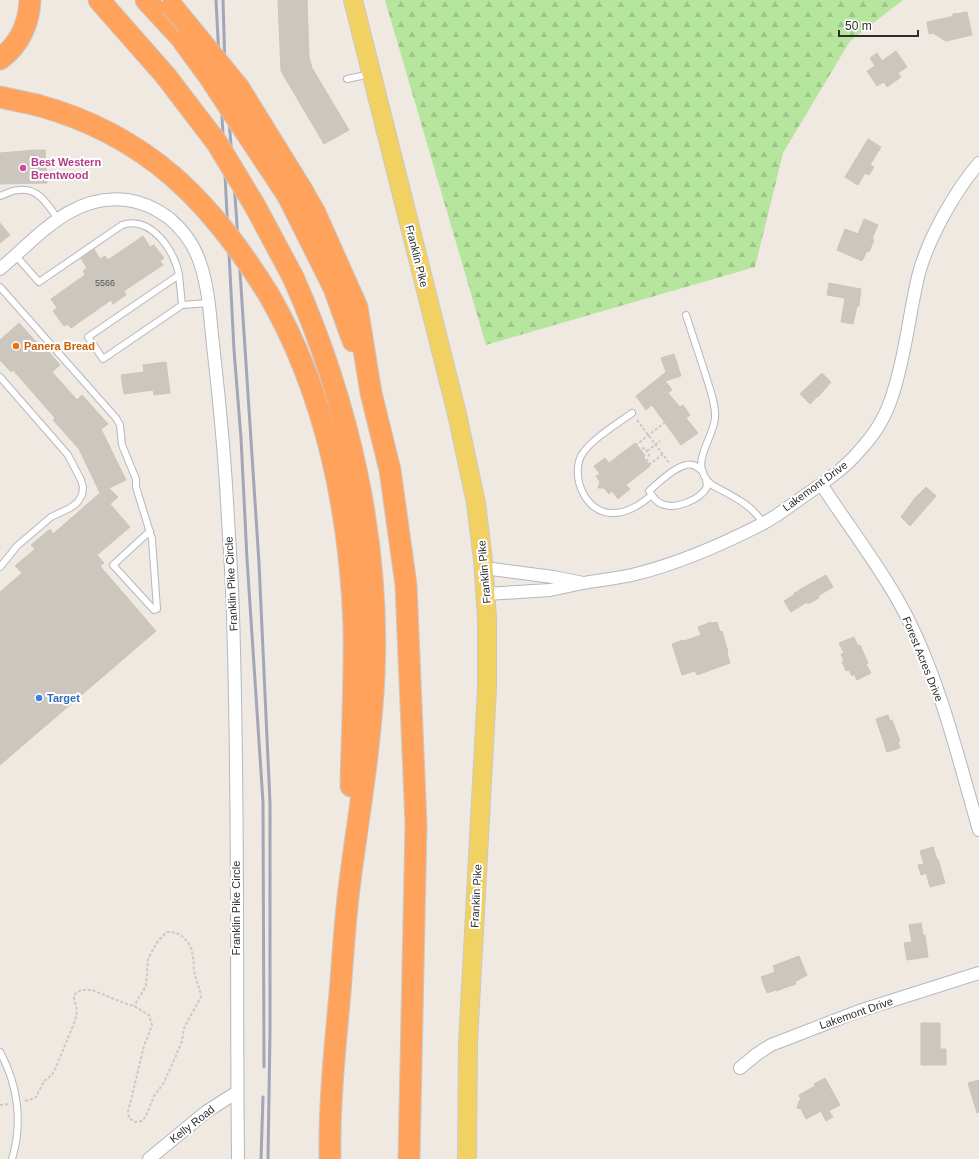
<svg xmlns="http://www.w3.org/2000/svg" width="979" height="1159" font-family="Helvetica,sans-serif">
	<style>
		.forest { fill: url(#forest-firs) }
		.building { fill: #cbc7bf; stroke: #cbc5ba }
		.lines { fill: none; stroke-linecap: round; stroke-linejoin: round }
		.lane-casing { stroke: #b4b7c1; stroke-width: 8 }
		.street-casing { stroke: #b4b7c1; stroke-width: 14 }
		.primary-casing { stroke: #c9c9c9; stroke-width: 20 }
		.highway-casing { stroke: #c9c9c9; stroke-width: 23 }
		.path { stroke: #c9c9c9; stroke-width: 2; stroke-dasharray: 3 2; stroke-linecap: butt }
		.lane { stroke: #fff; stroke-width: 6 }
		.street { stroke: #fff; stroke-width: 12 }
		.primary { stroke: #f2d163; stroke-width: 18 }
		.highway { stroke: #ffa35c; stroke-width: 21 }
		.rail { stroke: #a3a6b8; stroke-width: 3 }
		.highway-bridge-casing { stroke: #c9c9c9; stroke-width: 23; stroke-linecap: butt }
		.highway-bridge { stroke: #ffa35c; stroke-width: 21 }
		.hotel-dot { fill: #d1479c; stroke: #fff; stroke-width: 1.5 }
		.food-dot { fill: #e8710a; stroke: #fff; stroke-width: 1.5 }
		.shop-dot { fill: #3f7fe0; stroke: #fff; stroke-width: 1.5 }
		.labels { text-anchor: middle; stroke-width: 4; stroke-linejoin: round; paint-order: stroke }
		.number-label { font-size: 9px; fill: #555452 }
		.hotel-label { font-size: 11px; font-weight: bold; fill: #b23c85; stroke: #fff; text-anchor: start }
		.street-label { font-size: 11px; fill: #2e2e2e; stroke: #fff }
		.food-label { font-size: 11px; font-weight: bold; fill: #c56008; stroke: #fff; text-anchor: start }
		.shop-label { font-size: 11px; font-weight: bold; fill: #366cbe; stroke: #fff; text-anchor: start }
	</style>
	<defs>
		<pattern id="forest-firs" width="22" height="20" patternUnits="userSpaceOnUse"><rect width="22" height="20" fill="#b6e59e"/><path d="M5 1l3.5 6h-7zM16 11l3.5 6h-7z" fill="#9dc588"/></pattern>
	</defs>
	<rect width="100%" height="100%" fill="#efe9e1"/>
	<path class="forest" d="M385,0H903L850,41L783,153L755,267L486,345Z"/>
	<path class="building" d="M278,0H307L309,57L312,68L349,130L324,144L281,71Z
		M967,12L972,35L946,41L933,33L929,34L927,22L951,17L954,13L956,14Z
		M896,51L907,67L898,73L901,77L887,87L884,82L877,86L867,71L875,66L870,58L877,53L882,61Z
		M868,139L881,147L870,165L874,167L869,175L865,173L858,185L845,177Z
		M36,150H45L47,183L0,184V153Z
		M864,219L878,225L872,239L874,240L869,252L867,251L862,261L837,250L845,229L858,234Z
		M0,223L10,235L0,243Z
		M143,236L150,247L154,245L164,258L160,261L163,265L124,291L126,295L113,304L111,300L71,328L68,324L64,326L53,311L57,308L51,299L85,275L83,271L87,268L81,259L94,249L100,259L105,256L108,260Z
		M829,283L861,289L859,306H857L853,324L841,322L845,298L827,295Z
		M19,323L40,346L42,344L60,365L52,372L77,400L82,395L108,424L101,429L126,480L109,488L118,497L110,504L130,527L97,555L104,563L100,566L156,631L0,765V592L22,573L15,566L35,549L31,545L50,529L53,534L100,493L79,449L53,420L55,418L13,370L11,372L0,360V340Z
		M674,354L681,376L665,381L672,390L668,393L680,407L683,405L690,415L686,418L698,433L681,445L652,405L646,410L636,396L666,372L661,358Z
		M166,362L170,393L154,395L153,390L124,394L121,375L144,372L143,365Z
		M822,373L831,382L818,397V396L810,404L800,394Z
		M635,443L645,455L644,458L650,466L626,485L630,489L618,499L612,491L609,494L604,488H598L600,482L596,476L600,474L594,466L605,458L609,463Z
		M926,487L936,496L910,526L901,517L915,498Z
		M826,575L833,587L818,596L819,598L808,604L807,602L791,612L784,601L795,594L794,593L799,591V590Z
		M711,622L712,623L717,622L720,632L722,631L728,652L727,653L730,663L697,675L695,671L682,675L672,644L683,640L684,641L701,635L698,627Z
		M854,637L858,646L860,645L868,663L866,664L871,673L857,680L854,674L852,676L849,670L846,671L842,662L844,661L841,654L844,653L839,643Z
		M888,715L890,721L892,720L900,741L898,742L900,748L887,752L876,719Z
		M933,847L937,860L938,859L945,883L930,887L926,873L921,875L918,865L924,864L920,851Z
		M921,923L923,935H925L928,957L907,960L904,943L912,942L909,925Z
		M799,956L807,975L795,982L796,984L790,986L776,991V990L767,993L761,977L775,972L773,966Z
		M921,1023H940V1049H946V1065H921Z
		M825,1078L840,1105L829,1111L833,1117L826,1121L821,1111L806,1119L801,1109L797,1108L799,1101L801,1100L799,1095L815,1086L814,1084Z
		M979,1080V1112L977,1113L968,1083Z"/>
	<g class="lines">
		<defs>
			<path id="lane" d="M347,79L371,74
				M0,196C6,194 12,190 19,190C38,187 48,205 58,219
				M16,256L39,282L122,225C151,215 175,251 179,275L88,337L103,359L182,305L208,303
				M179,275L182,305
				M0,287L116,418L120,425L122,445L136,479V487L152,539L157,609L154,610L113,565L150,531
				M686,315C692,334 699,354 705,373C709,387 716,403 715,418C713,441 687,464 712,485C732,496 751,504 763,523
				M0,377L68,455L81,480L83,487L82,495L77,503L70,508L51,517L17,546L0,567
				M632,413C618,423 589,441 581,456C571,477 585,512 611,513C627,514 641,504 652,495
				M703,472C700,469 697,466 693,465C680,461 658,483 649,491C653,496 655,502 662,504C675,510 700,500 707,487L706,479
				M0,1052C18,1085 23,1123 12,1159"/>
			<path id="street" d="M0,269C38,237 72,193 127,200C142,202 157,209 169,218C182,229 193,243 199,260C209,287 210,317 213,345C219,397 224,449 227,501C229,539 232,577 233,616C239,797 236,978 238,1159
				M821,484C849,527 884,572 907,617C941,684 958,758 979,830
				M484,568L553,577L583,583L550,590L486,594
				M583,583C601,580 619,578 636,574C680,563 723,544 762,524C778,516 792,504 807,494C826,481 845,468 860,450C875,434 887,414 893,393C906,354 909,313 919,273C929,237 955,191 979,163
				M740,1068L757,1054L771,1045L859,1011L979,973
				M149,1159L206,1112L237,1092"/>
			<path id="primary" d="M353,0L457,414L476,503L483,560L487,618V689L468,1043L467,1159"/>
			<path id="highway" d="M99,0L165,75
				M146,0L181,38
				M0,59C19,45 29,24 30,0
				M0,97L37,105
				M302,190L315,213L357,307L371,393L390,470L406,585L416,824L409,1159
				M288,196L334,288L353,341
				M293,277C348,401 380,538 374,675C371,744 359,812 350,881C345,918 343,955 340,993C335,1048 329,1103 330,1159
				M269,295C326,394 350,512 354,626C355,680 352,733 351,786"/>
		</defs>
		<use href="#lane" class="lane-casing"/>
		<use href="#street" class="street-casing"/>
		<use href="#primary" class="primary-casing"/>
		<use href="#highway" class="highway-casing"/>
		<path class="path" d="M637,420L670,464
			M647,451L660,441
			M663,454L650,464L647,460L649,455L645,448L639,449L636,445L664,423
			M25,1101L33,1099L36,1097L44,1081L52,1075L56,1067L75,1021L77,1011L74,998L75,994L81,990H92L124,1003L134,1006L149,1015L152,1025L144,1046L128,1112L129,1118L135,1122L142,1121L146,1116L154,1096L163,1084L175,1058L182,1041L184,1028L201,997C200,989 197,983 195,976C192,962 196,949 184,938C179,933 174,932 167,932L158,941L150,955L148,960L146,986L134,1006
			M0,1105L9,1104"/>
		<use href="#lane" class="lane"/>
		<use href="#street" class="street"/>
		<use href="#primary" class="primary"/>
		<use href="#highway" class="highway"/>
		<path class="rail" d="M216,0L234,350L241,438L247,559L263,802L264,1067
			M223,0L225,68L236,210L259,563L270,803V1031L268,1159
			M261,1159L263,1097"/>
		<defs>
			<path id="highway-bridge" d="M172,6L239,88L302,190
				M183,41L208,75L288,196
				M165,75L217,143L255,206L293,277
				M37,105C147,135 211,201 269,295"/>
		</defs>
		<use href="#highway-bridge" class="highway-bridge-casing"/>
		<use href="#highway-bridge" class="highway-bridge"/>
	</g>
	<circle class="hotel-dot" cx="23" cy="168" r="4"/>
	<circle class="food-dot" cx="16" cy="346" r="4"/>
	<circle class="shop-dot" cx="39" cy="698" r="4"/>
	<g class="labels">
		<g class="number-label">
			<text x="105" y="286">5566</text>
		</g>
		<g class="hotel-label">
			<text x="31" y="166">Best Western<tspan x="31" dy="13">Brentwood</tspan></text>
		</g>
		<g class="street-label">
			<text transform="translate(417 256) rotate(76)" y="4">Franklin Pike</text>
			<text transform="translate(815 486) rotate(-36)" y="4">Lakemont Drive</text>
			<text transform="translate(484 572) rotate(-95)" y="4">Franklin Pike</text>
			<text transform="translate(231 584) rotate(-93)" y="4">Franklin Pike Circle</text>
			<text transform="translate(923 659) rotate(68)" y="4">Forest Acres Drive</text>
			<text transform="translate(476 896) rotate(-87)" y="4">Franklin Pike</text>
			<text transform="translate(236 908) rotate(-90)" y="4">Franklin Pike Circle</text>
			<text transform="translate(856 1013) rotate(-19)" y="4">Lakemont Drive</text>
			<text transform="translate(192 1124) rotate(-38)" y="4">Kelly Road</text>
		</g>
		<g class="food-label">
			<text x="24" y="350">Panera Bread</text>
		</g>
		<g class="shop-label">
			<text x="47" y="702">Target</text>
		</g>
	</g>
	<path d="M839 30v6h79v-6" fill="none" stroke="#2e2e2e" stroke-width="2"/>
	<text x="845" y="30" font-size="12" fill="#2e2e2e" stroke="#ffffff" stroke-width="3" paint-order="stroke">50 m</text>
</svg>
